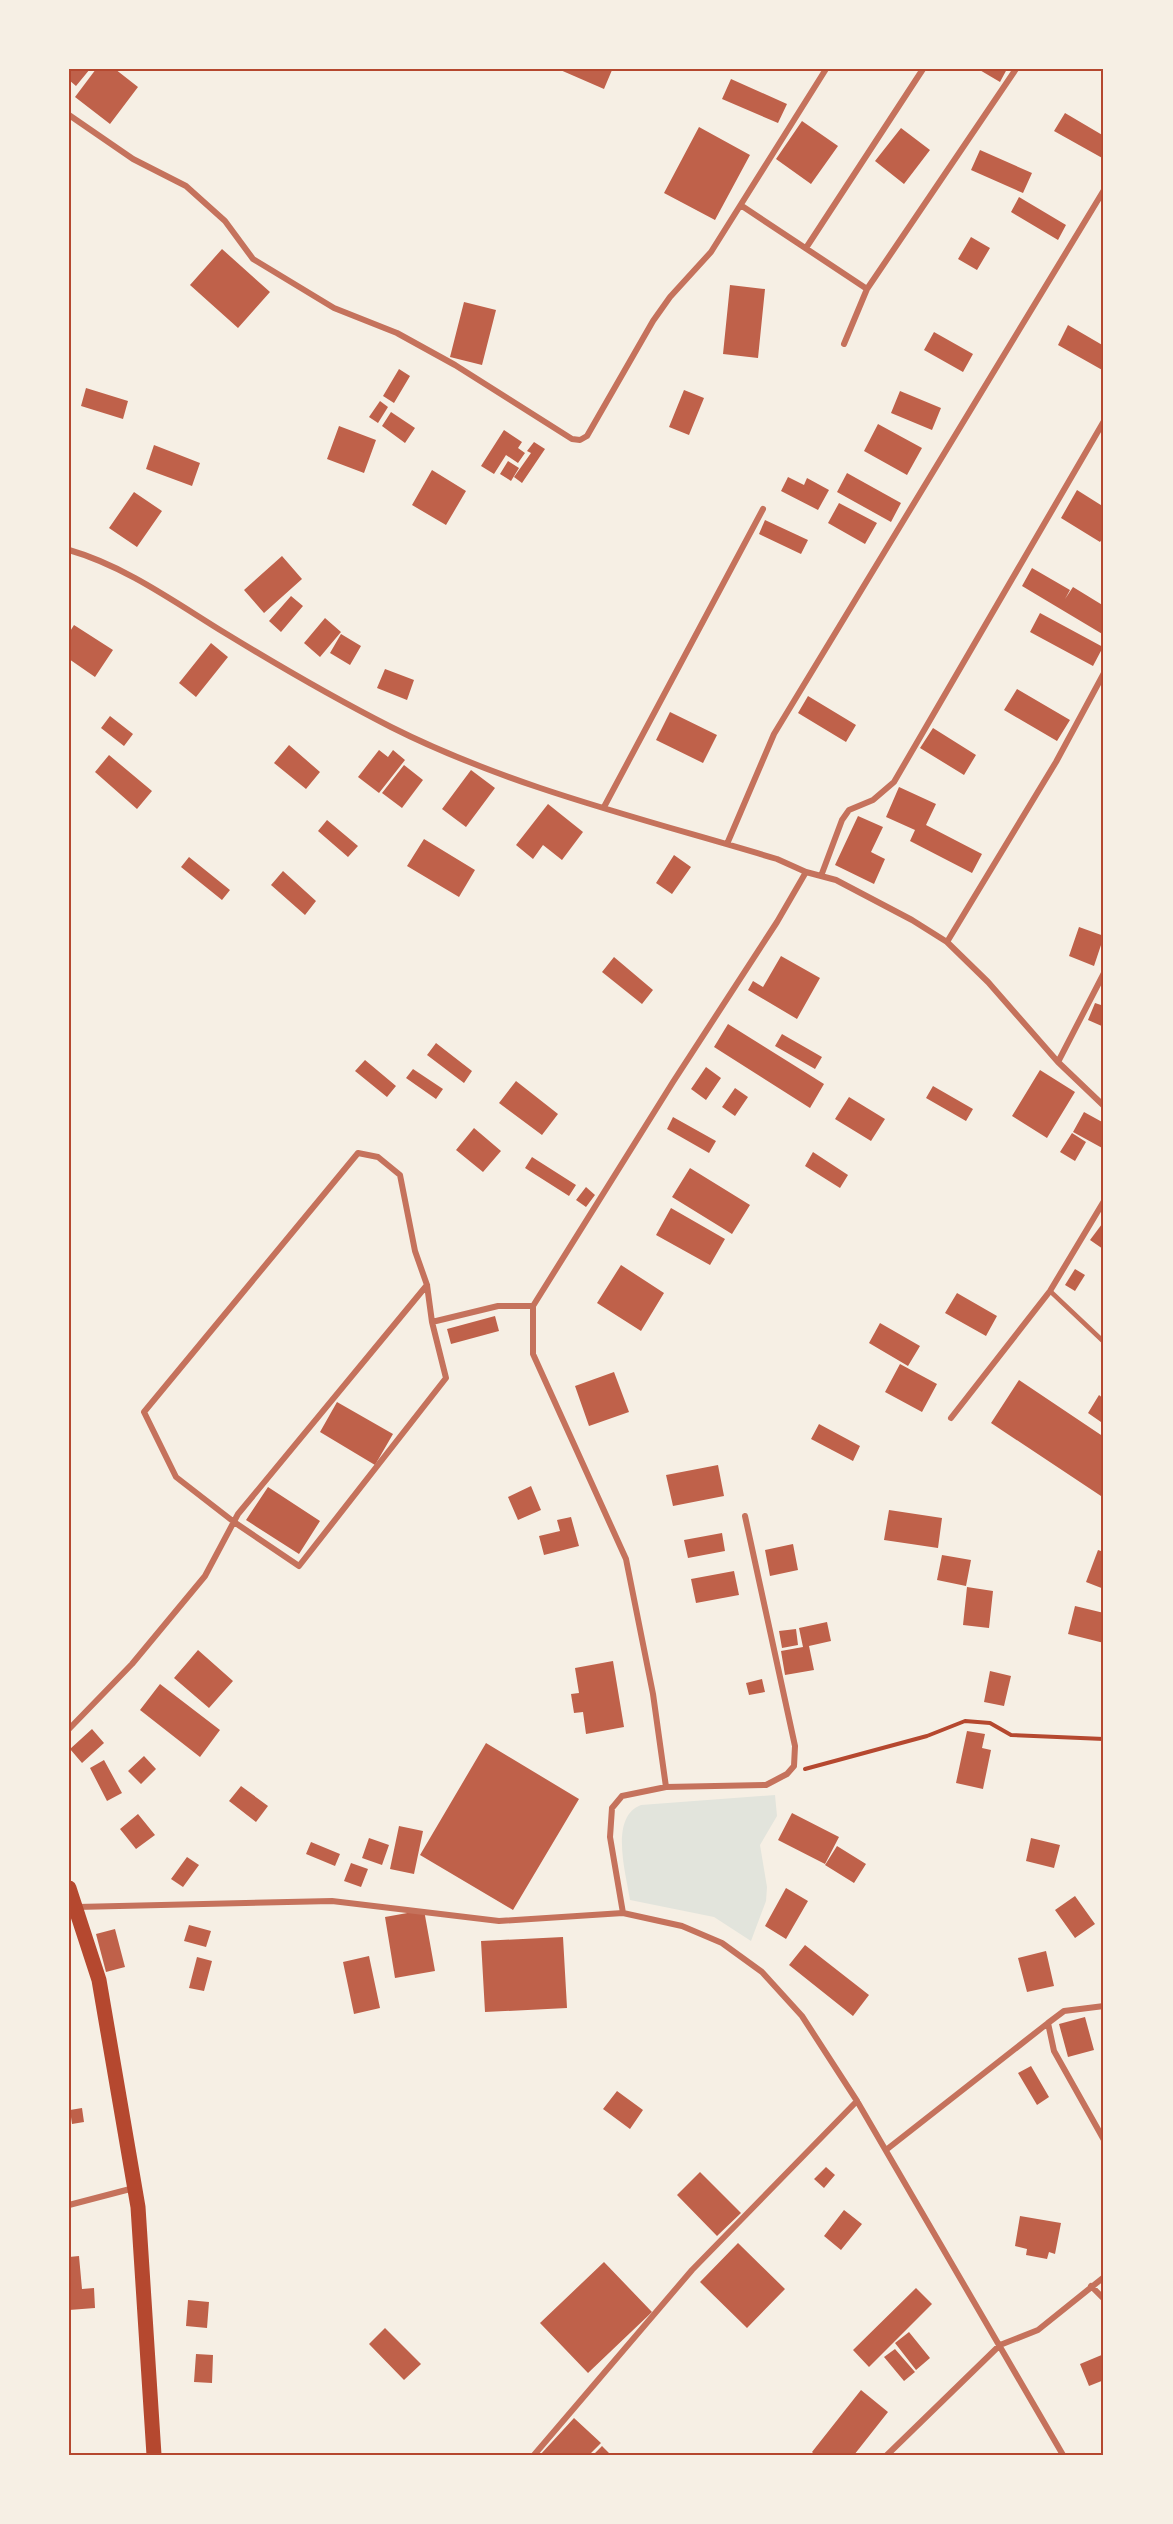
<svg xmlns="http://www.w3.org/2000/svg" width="1173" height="2524" font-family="'Varela Round',sans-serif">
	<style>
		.green { fill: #e2e4dc }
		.building { fill: #bf614a }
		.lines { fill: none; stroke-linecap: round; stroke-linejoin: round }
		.path { stroke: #b5482f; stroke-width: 4 }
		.service { stroke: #c5725c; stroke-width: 4.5 }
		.minor { stroke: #c5725c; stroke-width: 6 }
		.primary { stroke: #b5482f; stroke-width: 15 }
		.neatline { fill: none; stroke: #b5482f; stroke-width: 2 }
	</style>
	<rect width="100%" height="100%" fill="#f6efe4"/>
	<path class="green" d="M775,1795L777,1816L760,1845L767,1887L766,1901L751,1941L714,1917L630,1900C626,1873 609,1817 641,1805Z"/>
	<path class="building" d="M69,69H90L76,86L69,80Z
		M96,69H115L138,87L110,124L75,97Z
		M558,69H609L612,70L604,89Z
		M978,69H1007L1000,82Z
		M731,79L787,104L778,123L722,99Z
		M1065,113L1104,136V159L1054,131Z
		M802,121L838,146L811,184L776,159Z
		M699,127L750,155L715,220L664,193Z
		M901,128L930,150L904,184L875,161Z
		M980,150L1032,173L1023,193L971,170Z
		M1019,197L1066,225L1058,240L1011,212Z
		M971,237L990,248L977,270L958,259Z
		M222,249L270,292L238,328L190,285Z
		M730,285L765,289L758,358L723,354Z
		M464,302L496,310L482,365L450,357Z
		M1068,325L1104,346V371L1058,345Z
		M934,332L973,354L963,372L924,350Z
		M399,369L410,376L394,403L383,396Z
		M86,388L128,401L123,419L81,406Z
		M684,390L704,398L689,435L669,427Z
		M900,391L941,408L932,430L891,413Z
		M380,401L388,407L378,423L369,417Z
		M391,412L415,428L405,443L382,426Z
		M878,424L922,448L907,475L864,451Z
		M339,426L376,440L364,473L327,459Z
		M504,430L522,442L518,448L525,453L518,463L506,455L494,474L481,466Z
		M534,442L545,449L522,483L514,477L531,453L527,451Z
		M154,445L200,463L192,486L146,469Z
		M508,461L519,468L511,481L500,474Z
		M432,470L466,491L446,525L412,505Z
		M847,473L901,503L891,522L837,492Z
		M788,477L804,485L807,478L829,490L818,510L781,491Z
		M1077,490L1104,507V536L1100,542L1061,518Z
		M134,492L162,511L137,547L109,528Z
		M839,503L877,523L865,544L828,523Z
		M765,520L808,540L801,554L759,534Z
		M282,556L302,579L264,613L244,590Z
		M1032,568L1070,590L1065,599L1073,587L1104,606V635L1022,586Z
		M291,596L303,606L281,632L269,621Z
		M1040,613L1103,647L1093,666L1030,632Z
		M325,618L341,632L320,657L304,643Z
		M74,625L113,650L95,677L69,659V633Z
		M341,634L361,646L350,665L330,653Z
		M211,643L228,657L196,697L179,683Z
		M385,669L414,680L407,700L377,688Z
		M1017,689L1070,720L1057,741L1004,710Z
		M808,696L856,725L846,742L798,713Z
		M670,712L717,735L703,763L656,740Z
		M110,716L133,734L124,746L101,728Z
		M933,728L976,755L964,775L920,748Z
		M289,745L320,772L306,789L274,763Z
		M379,750L388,757L393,750L405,760L379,793L358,777Z
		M109,755L152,791L137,809L95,772Z
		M404,765L423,780L402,808L382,793Z
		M471,770L495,788L466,827L442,809Z
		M899,787L936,804L926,825L982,854L972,873L910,841L915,830L886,817Z
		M548,804L583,832L562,860L543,845L533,859L516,845Z
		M858,816L883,827L871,852L885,859L874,884L835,865Z
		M327,820L358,846L348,857L318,831Z
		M424,839L475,870L459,897L407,866Z
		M674,855L691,867L672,894L656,883Z
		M189,857L230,890L222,900L181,867Z
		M283,871L316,901L305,915L271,885Z
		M1079,927L1104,936L1094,966L1069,956Z
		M781,956L820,978L797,1019L748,990L753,981L763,987Z
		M614,957L653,990L642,1004L602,972Z
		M1095,1003L1104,1006V1027L1088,1020Z
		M728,1024L824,1084L810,1108L714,1047Z
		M782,1034L822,1057L815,1069L775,1046Z
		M436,1043L472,1071L464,1083L427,1055Z
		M365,1060L396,1086L387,1097L355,1071Z
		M706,1067L721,1078L706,1100L691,1089Z
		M413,1069L443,1089L436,1099L406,1078Z
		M1040,1070L1075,1092L1047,1138L1012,1116Z
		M516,1081L558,1114L542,1135L499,1103Z
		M933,1086L973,1109L966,1121L926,1098Z
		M735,1088L748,1097L735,1116L722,1107Z
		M849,1097L885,1119L871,1141L835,1119Z
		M1084,1112L1104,1123V1149L1073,1132Z
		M673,1117L716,1141L709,1153L667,1129Z
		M474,1128L501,1151L483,1172L456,1150Z
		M1072,1133L1086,1142L1075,1161L1060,1152Z
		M813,1152L848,1175L840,1188L805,1166Z
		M532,1157L576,1185L569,1196L525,1168Z
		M690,1168L750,1205L732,1234L672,1197Z
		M586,1187L595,1195L586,1207L576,1200Z
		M671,1208L725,1239L710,1265L656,1235Z
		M1102,1224L1104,1225L1103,1249L1090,1240Z
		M621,1265L664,1293L641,1331L597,1303Z
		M1075,1269L1085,1275L1075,1291L1065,1285Z
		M957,1293L997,1316L986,1336L945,1313Z
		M495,1316L499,1331L451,1344L447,1329Z
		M880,1323L920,1346L908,1366L869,1343Z
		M900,1364L937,1384L922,1412L885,1392Z
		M614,1372L629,1412L589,1426L575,1386Z
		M1019,1380L1104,1437V1498L991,1423Z
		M1099,1395L1104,1399V1418L1101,1422L1088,1413Z
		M337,1402L393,1434L375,1465L320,1432Z
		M819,1424L860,1446L853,1461L811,1439Z
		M718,1465L724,1496L673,1506L666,1475Z
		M531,1486L541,1510L518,1520L508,1497Z
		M268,1487L320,1521L299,1554L246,1520Z
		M889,1510L942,1518L938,1548L884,1540Z
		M571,1517L579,1546L544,1555L539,1536L560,1531L557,1520Z
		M722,1533L725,1551L688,1558L684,1540Z
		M793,1544L798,1570L770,1576L765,1550Z
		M1098,1550L1104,1552V1589L1086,1582Z
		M942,1555L971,1560L966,1586L937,1580Z
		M734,1571L739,1595L696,1603L691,1579Z
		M967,1587L993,1591L989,1628L963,1625Z
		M1075,1606L1104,1613V1643L1068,1634Z
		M827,1622L831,1641L809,1646L814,1670L785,1675L781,1651L803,1647L799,1628Z
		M796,1629L798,1645L782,1648L779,1631Z
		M198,1650L233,1681L209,1708L174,1678Z
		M613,1661L624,1727L586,1734L583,1712L574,1713L571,1694L579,1693L575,1668Z
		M990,1671L1011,1676L1004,1706L984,1702Z
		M762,1679L765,1692L749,1695L746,1683Z
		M160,1684L220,1730L200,1757L140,1710Z
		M92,1729L104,1743L82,1763L70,1749Z
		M967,1731L985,1734L982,1748L991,1750L983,1789L956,1783Z
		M486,1743L579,1799L513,1910L420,1855Z
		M144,1756L156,1769L141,1784L128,1771Z
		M104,1760L122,1793L107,1801L90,1768Z
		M241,1786L268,1806L256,1822L229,1801Z
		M792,1813L839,1837L825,1864L778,1840Z
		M138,1814L155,1835L136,1849L120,1829Z
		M399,1826L423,1831L414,1874L390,1869Z
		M369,1838L389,1845L382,1865L362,1858Z
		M1031,1838L1060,1845L1054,1868L1026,1861Z
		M311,1842L340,1854L335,1866L306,1854Z
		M837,1846L866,1864L854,1883L825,1865Z
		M187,1857L199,1865L183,1887L171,1879Z
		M351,1863L368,1869L361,1887L344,1881Z
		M786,1888L808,1901L786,1939L765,1926Z
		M1075,1896L1095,1924L1075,1938L1055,1910Z
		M424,1910L435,1971L395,1978L385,1917Z
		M189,1925L211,1931L206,1947L184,1941Z
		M115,1929L125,1967L106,1972L96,1934Z
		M563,1937L567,2008L485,2012L481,1941Z
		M805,1945L869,1995L853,2016L789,1965Z
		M1046,1951L1054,1986L1027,1992L1018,1958Z
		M369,1956L380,2008L354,2014L343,1962Z
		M197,1957L212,1961L204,1991L189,1988Z
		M1085,2017L1094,2050L1068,2057L1059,2024Z
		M1031,2066L1049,2097L1037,2105L1018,2073Z
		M617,2091L643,2110L630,2129L603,2109Z
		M82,2108L84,2122L72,2124L70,2110Z
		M826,2167L835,2175L824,2188L814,2179Z
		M700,2172L741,2213L717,2236L677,2195Z
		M844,2210L862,2224L841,2250L824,2236Z
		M1020,2216L1061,2223L1055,2254L1049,2252L1047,2259L1026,2255L1027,2249L1015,2246Z
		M738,2243L785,2289L747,2328L700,2282Z
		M79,2256L82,2289L94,2288L95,2308L69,2310V2257Z
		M604,2262L652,2312L588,2373L540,2323Z
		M916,2288L932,2304L869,2367L853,2350Z
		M188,2300L209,2302L207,2328L186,2326Z
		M385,2328L421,2364L404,2380L369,2344Z
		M909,2332L930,2358L916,2370L895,2343Z
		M895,2349L915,2372L904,2381L884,2357Z
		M196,2354L213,2355L212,2383L194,2382Z
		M1104,2354V2380L1089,2386L1080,2364Z
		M861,2390L888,2412L854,2455H815L812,2452Z
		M574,2418L601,2443L589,2455H540Z
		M602,2446L611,2455H593Z"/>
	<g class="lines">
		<path class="path" d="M805,1769L927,1736L965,1721L990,1723L1011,1735L1104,1739"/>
		<path class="service" d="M1050,1291L1104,1342"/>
		<path class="minor" d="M69,115L133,159L186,186L225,221L253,259L334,308L397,333L455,365L572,439L580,440L587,436L653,321L670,297L711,252L826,69
			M742,206L867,289
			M806,248L923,69
			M844,344L867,289L1016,69
			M69,550C125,566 176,603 225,633C279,666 334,698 391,727C512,788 648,820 777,859L806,872L836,880L912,920L947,942L988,982L1058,1062L1104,1106
			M604,807L763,509
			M727,844L774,734L1104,190
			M821,876L842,820L849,810L873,800L894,782L1104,421
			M947,942L1056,762L1104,673
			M1058,1062L1104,973
			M358,1153L378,1157L400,1175L415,1251L427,1285L432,1322L446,1378L299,1566L234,1522L176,1477L144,1412Z
			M533,1306V1354L626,1559L653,1694L666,1787
			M432,1322L498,1306H533L673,1082L777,922L806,872
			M951,1418L1050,1291L1104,1201
			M69,1729L132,1664L205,1576L238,1514L427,1285
			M77,1907L332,1901L499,1921L623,1913L682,1926L722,1943L762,1972L802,2016L857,2101L1063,2455
			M623,1913L610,1837L612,1808L622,1796L666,1787L766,1785L787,1774L794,1766L795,1746L745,1516
			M1104,2006L1064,2011L1048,2023L1054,2051L1104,2140
			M886,2150L1048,2023
			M69,2205L134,2188
			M1091,2286L1104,2299
			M534,2455L692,2270L857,2101
			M887,2455L1000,2345L1038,2330L1104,2277"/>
		<path class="primary" d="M69,1888L99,1980L138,2207L154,2455"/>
	</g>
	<rect width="1173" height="2524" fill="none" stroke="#f6efe4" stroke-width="141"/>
	<rect x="70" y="70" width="1032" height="2384" class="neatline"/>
</svg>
